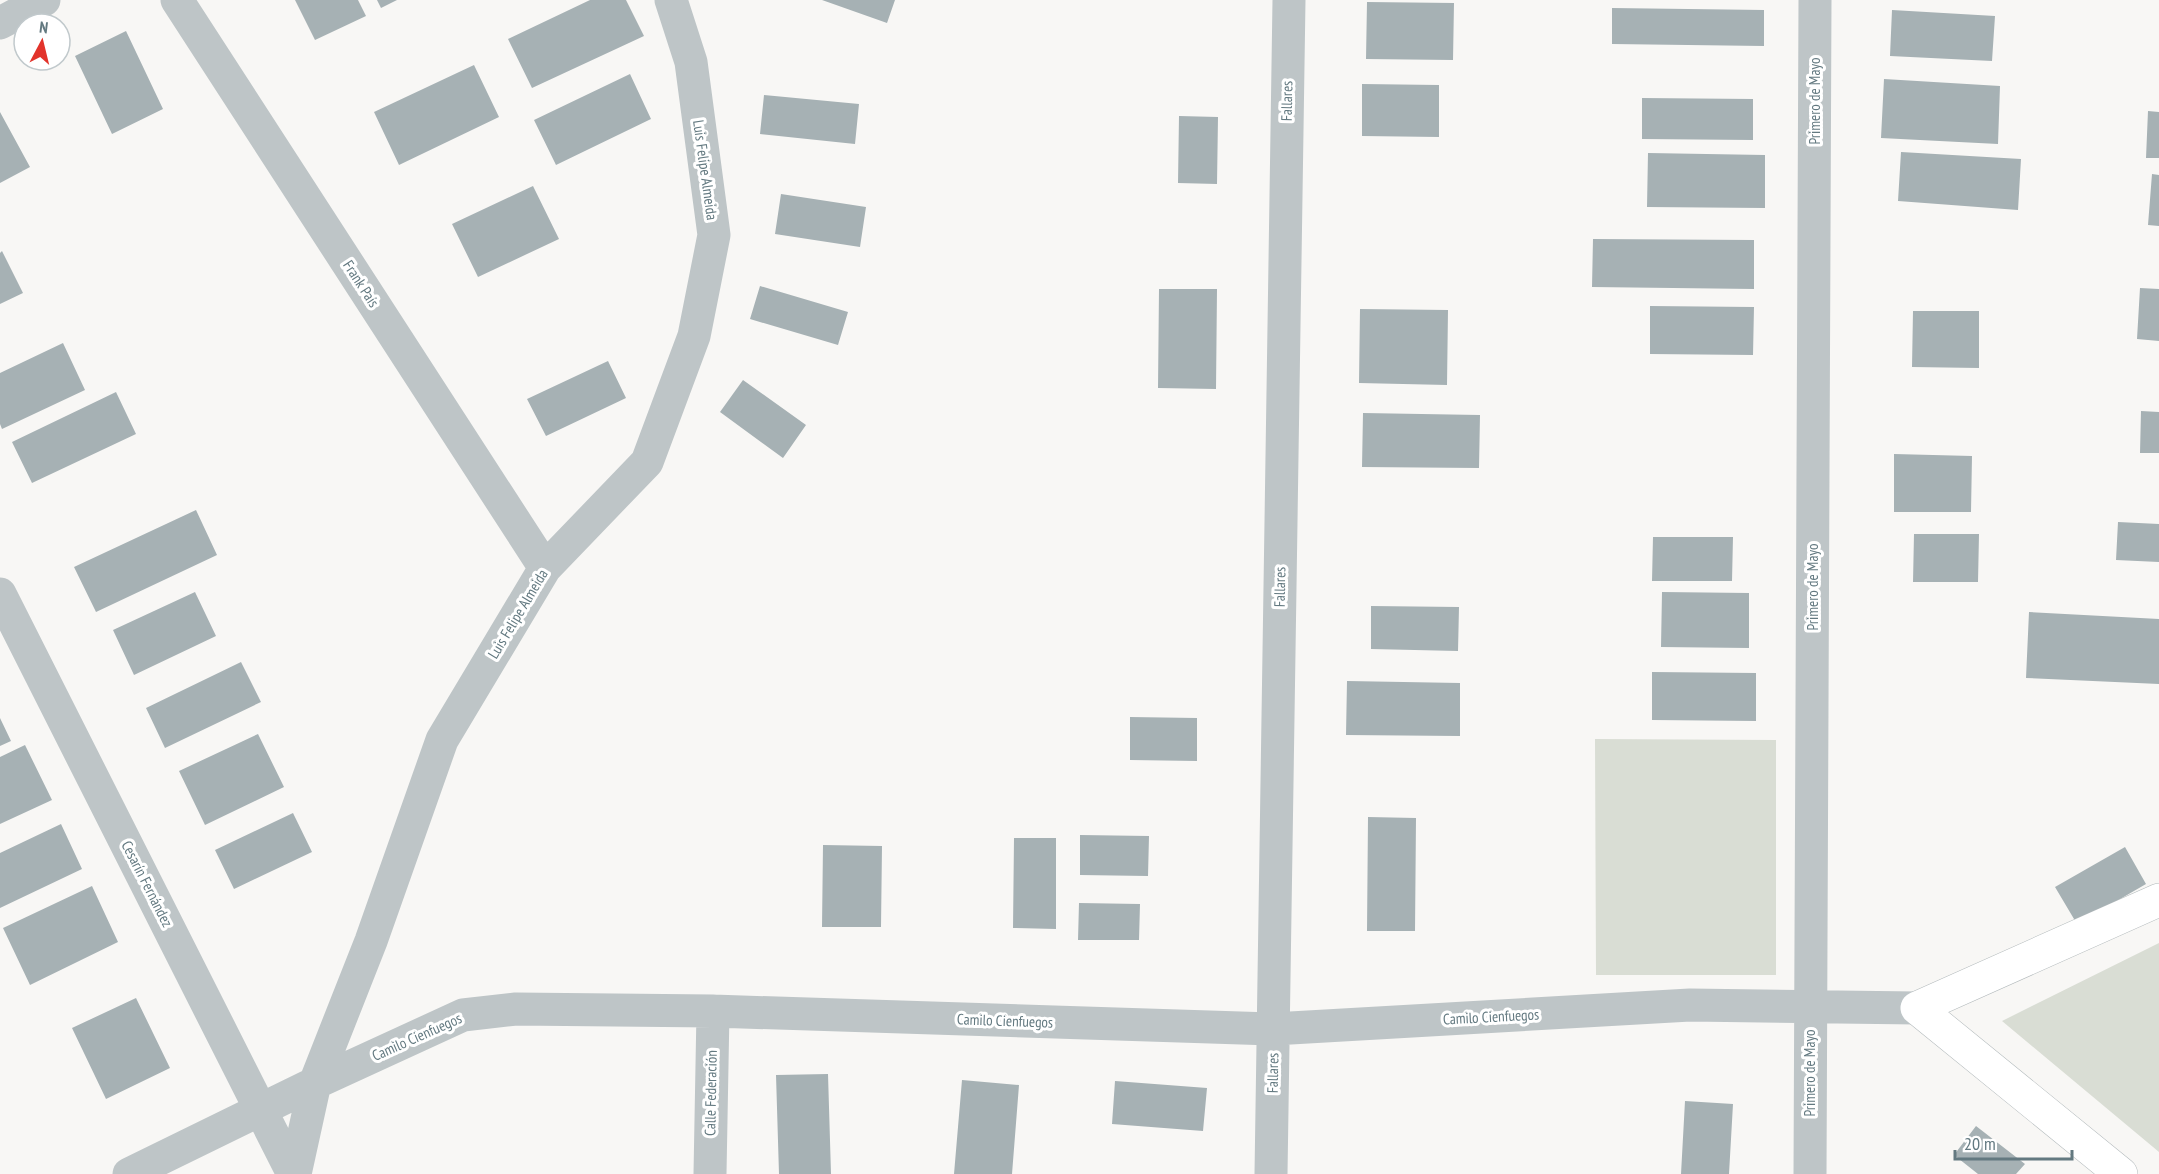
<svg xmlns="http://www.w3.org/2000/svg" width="2159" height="1174" font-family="'PT Sans Narrow',sans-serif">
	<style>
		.green { fill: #d9ddd4 }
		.building { fill: #a6b1b4 }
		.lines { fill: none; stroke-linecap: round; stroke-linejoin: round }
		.major-casing { stroke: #b2b9bb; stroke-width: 34 }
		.minor { stroke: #bec5c7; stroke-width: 33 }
		.major { stroke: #fff; stroke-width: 33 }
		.labels { text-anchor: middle; stroke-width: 6; stroke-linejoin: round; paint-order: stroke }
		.street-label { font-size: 15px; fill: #637980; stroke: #fff }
	</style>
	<rect width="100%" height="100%" fill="#f8f7f5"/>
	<path class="green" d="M1595,739L1776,740V975H1596Z
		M2159,943V1152L2002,1021Z"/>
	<path class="building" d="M295,0H358L366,16L315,40Z
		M377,0H397L381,8Z
		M590,0H626L644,36L532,88L508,39Z
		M822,0H895L887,23Z
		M1367,2L1454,3L1453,60L1366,59Z
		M1612,8L1764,10V46L1612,44Z
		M1892,10L1995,16L1992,61L1890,56Z
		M126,31L163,109L112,134L75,56Z
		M474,65L499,117L399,165L374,112Z
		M630,74L651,119L556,165L534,120Z
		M1884,79L2000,86L1998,144L1881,138Z
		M1362,84L1439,85V137L1362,136Z
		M764,95L859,104L855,144L760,134Z
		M1642,98L1753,99V140L1642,139Z
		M2148,111L2159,112V158H2146Z
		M0,112L30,167L0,183Z
		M1179,116L1218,117L1217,184L1178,183Z
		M1901,152L2021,159L2018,210L1898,201Z
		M1648,153L1765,155V208L1647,207Z
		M2152,174L2159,175V226L2148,225Z
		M533,186L559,239L478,277L452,224Z
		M781,194L866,207L860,247L775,234Z
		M1593,239L1754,240V289L1592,287Z
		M2,251L23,293L0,304V253Z
		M760,286L848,312L838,345L750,319Z
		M2140,288L2159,289V341L2137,339Z
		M1159,289H1217L1216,389L1158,388Z
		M1650,306L1754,307L1753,355L1650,354Z
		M1360,309L1448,310L1447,385L1359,383Z
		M1913,311H1979V368L1912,367Z
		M63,343L85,390L2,429L0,424V373Z
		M608,361L626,398L546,436L527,399Z
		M743,380L806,425L783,458L720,412Z
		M116,392L136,434L32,483L12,442Z
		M2141,411L2159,412V453H2140Z
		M1363,413L1480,415L1479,468L1362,467Z
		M1894,454L1972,456L1971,512H1894Z
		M196,510L217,555L96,612L74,567Z
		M2118,522L2159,524V562L2116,560Z
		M1914,534H1979L1978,582H1913Z
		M1653,537H1733L1732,581H1652Z
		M195,592L216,636L134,675L113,630Z
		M1662,592L1749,593V648L1661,647Z
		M1371,606L1459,607L1458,651L1371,649Z
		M2029,612L2159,619V684L2026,678Z
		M241,662L261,702L165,748L146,708Z
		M1652,672L1756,673V721L1652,720Z
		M1347,681L1460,683V736L1346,735Z
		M1130,717L1197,718V761L1130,760Z
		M0,718L11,741L0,746Z
		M258,734L284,787L205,825L179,771Z
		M25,745L52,800L0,824V757Z
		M293,813L312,852L234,889L215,850Z
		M1368,817L1416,818L1415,931H1367Z
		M61,824L82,869L0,908V853Z
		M1080,835L1149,836L1148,876L1080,875Z
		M1014,838H1056V929L1013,928Z
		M823,845L882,846L881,927H822Z
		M2125,847L2146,884L2077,924L2055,887Z
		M92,886L118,942L30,985L3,928Z
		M1079,903L1140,904L1139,940H1078Z
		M136,998L170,1068L106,1099L72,1028Z
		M828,1074L831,1174H779L776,1075Z
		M962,1080L1019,1085L1012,1174H954Z
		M1115,1081L1207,1088L1203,1131L1112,1124Z
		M1685,1101L1733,1104L1729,1174H1681Z
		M1976,1126L2025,1164L2016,1174H1978L1954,1155Z"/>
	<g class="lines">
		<defs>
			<path id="major" d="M2121,1174L1917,1008L2159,900"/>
		</defs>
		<use href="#major" class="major-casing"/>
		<path class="minor" d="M177,0L545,568
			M0,23L44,0
			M0,594L293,1174
			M129,1174L315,1083L463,1015L516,1009L713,1011L1273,1029L1690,1005L1917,1008
			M295,1174L315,1083L371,941L442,740L545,568L647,462L694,336L714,235L691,62L671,0
			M710,1174L713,1011
			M1271,1174L1289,0
			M1810,1174L1815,0"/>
		<use href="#major" class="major"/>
	</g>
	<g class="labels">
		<g class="street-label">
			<text transform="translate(1287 101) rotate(-89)" y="5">Fallares</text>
			<text transform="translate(1815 101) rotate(-90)" y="5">Primero de Mayo</text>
			<text transform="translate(705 170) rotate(82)" y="5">Luis Felipe Almeida</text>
			<text transform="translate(361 284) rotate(57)" y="5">Frank País</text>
			<text transform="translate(1280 587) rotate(-89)" y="5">Fallares</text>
			<text transform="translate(1813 587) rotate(-90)" y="5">Primero de Mayo</text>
			<text transform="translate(518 614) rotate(-59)" y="5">Luis Felipe Almeida</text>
			<text transform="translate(147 884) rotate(63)" y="5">Cesarín Fernández</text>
			<text transform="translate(1491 1017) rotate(-3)" y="5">Camilo Cienfuegos</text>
			<text transform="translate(1005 1021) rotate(2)" y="5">Camilo Cienfuegos</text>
			<text transform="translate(417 1037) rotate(-24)" y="5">Camilo Cienfuegos</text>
			<text transform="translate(1273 1073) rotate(-89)" y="5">Fallares</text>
			<text transform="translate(1810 1073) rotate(-90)" y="5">Primero de Mayo</text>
			<text transform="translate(711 1093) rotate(-89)" y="5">Calle Federación</text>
		</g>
	</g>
	<g transform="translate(42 42) rotate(7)"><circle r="28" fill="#ffffff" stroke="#c1c9cc" stroke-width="1.5"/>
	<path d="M0-4.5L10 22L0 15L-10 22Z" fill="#e2332b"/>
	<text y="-9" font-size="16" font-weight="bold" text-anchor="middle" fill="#637980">N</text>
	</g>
	<path d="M1955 1150v9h117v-9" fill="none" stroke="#637980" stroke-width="3"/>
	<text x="1964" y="1150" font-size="18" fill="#637980" stroke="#ffffff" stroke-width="4.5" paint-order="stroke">20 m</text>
</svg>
